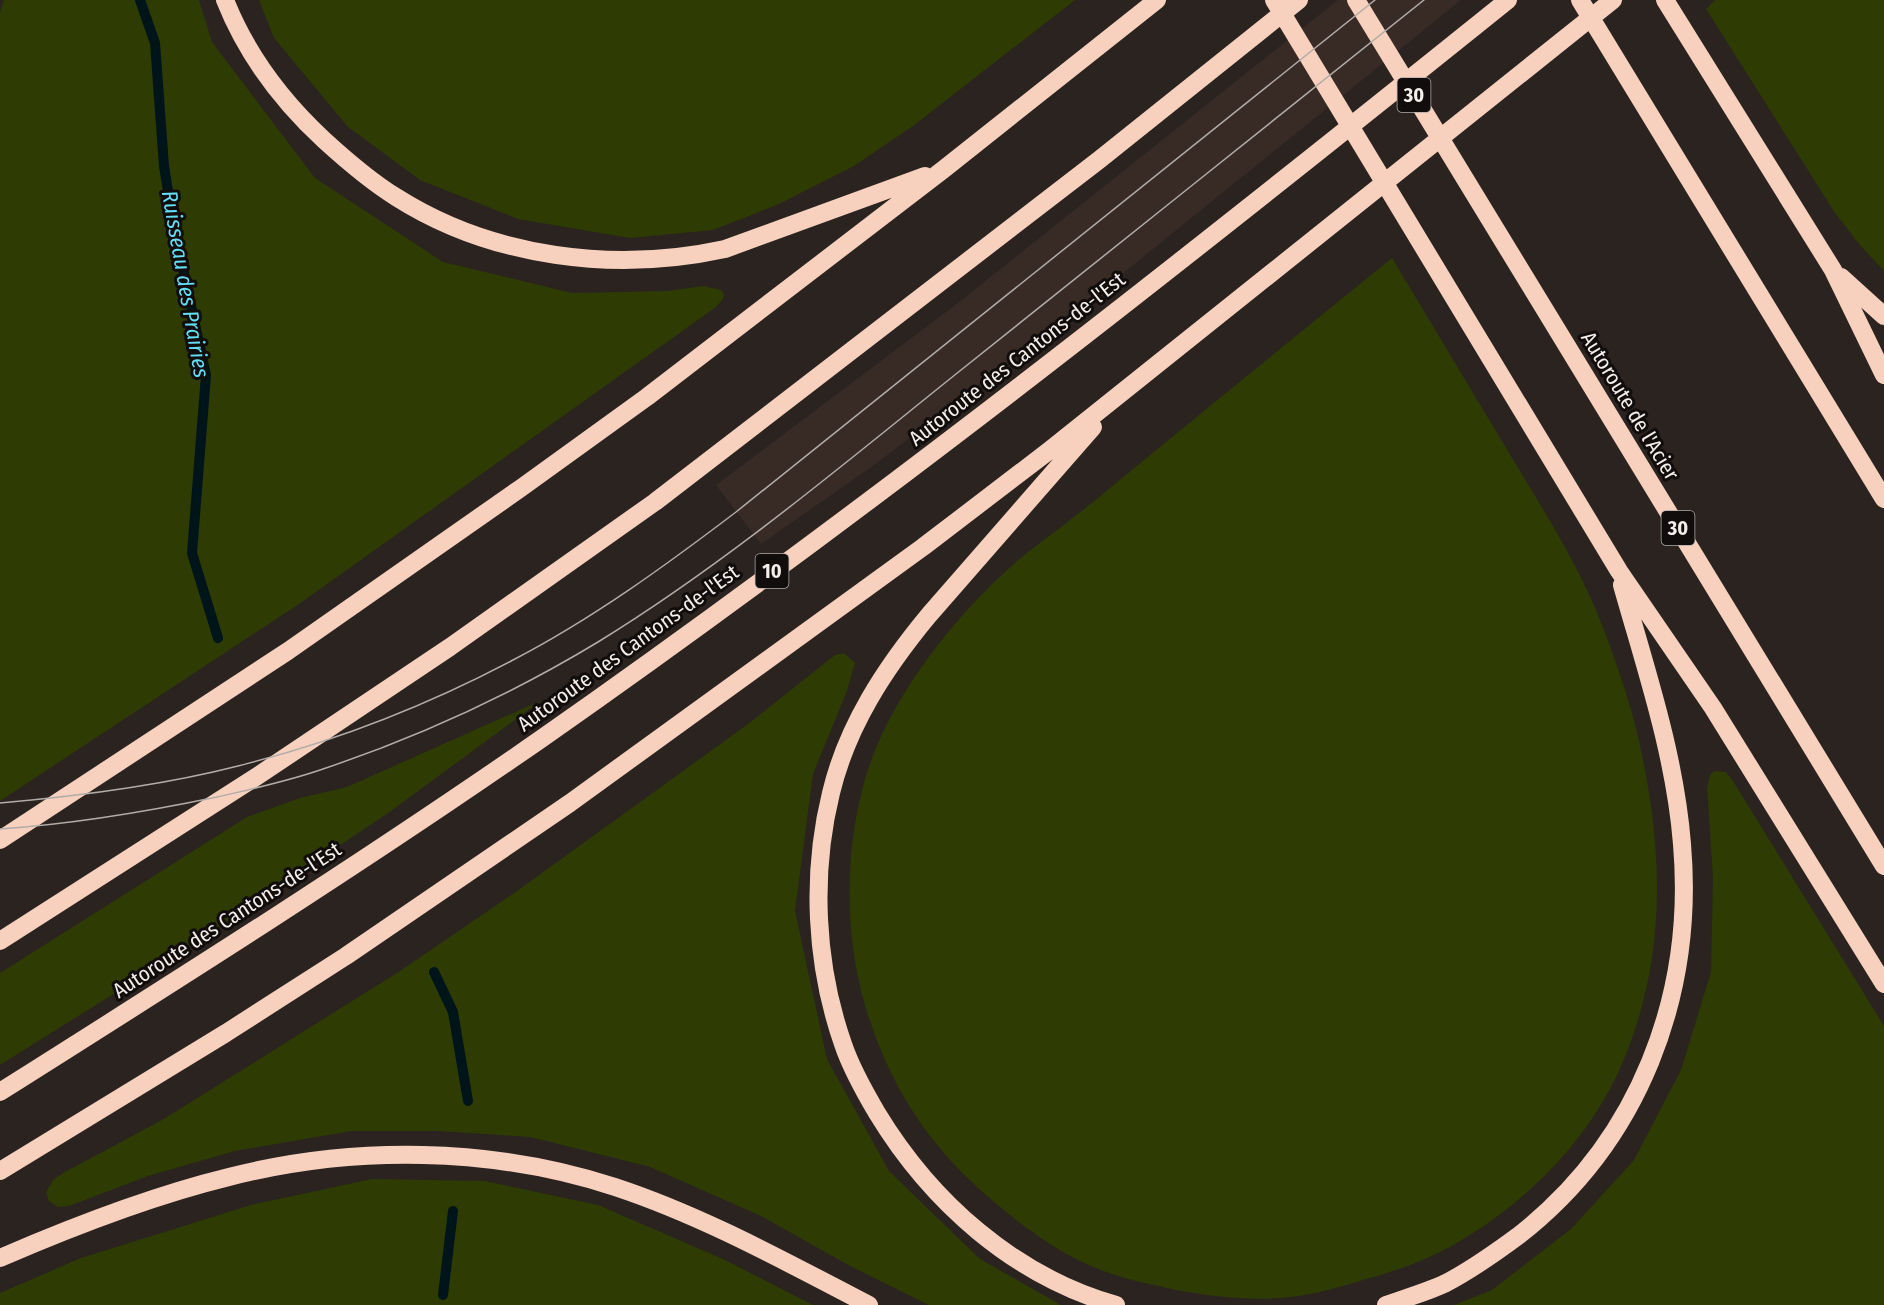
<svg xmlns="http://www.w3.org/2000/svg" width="1884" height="1305" viewBox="0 0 1884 1305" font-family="'Fira Sans Condensed',sans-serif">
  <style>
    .built { fill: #382b25 }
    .green { fill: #2e3b03 }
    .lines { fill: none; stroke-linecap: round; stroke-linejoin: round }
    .stream { stroke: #00151a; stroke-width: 10 }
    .highway { stroke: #f7d0be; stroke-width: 18 }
    .tram { stroke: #b2aca9; stroke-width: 1.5 }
    .labels { text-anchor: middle; stroke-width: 6; stroke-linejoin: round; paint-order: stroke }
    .shield { fill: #110d0c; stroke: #b0aba9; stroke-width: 1.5 }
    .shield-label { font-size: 20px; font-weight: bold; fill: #f4efec }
    .street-label { font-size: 21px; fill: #f4efec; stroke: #110d0c }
    .water-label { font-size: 22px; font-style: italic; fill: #64def6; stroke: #110d0c }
  </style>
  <rect width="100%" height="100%" fill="#2a2320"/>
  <path class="built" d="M 1338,0 L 1461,0 L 1111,283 L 877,463 L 761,544 L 716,485 L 954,306 Z"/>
  <path class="green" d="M 4,0 L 199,0 L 212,42 L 315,178 L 443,262 L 572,293 L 668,291 L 703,286 L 721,290 L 724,294 L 723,299 L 716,307 L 299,604 L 0,801 L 0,13 Z
    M 259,0 L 1075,0 L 913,126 L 854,166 L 779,204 L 713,230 L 630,238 L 518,219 L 420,180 L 348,127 L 274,38 Z
    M 1715,0 L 1884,0 L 1884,271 L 1859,244 L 1835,213 L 1706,9 Z
    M 1392,258 C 1429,319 1465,380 1502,441 C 1531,490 1563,539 1587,590 C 1605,628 1624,683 1635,724 C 1664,843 1670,959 1618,1073 C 1582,1150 1515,1213 1440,1252 C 1415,1265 1387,1273 1360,1281 C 1338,1288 1314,1294 1291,1297 C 1244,1302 1195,1295 1149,1284 C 1126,1279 1103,1272 1082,1262 C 1052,1248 1024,1227 999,1206 C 932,1151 892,1092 866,1009 C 841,927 844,822 878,743 C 907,677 961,610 1015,563 C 1033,547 1053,534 1071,519 C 1094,502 1116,483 1138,465 C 1222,396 1307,327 1392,258 Z
    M 844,653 L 855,663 L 847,691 L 813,774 L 795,911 L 827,1059 L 889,1171 L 980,1259 L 1061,1305 L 929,1305 L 850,1266 L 761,1216 L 650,1167 L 530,1137 L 440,1131 L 352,1131 L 235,1151 L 148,1176 L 69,1206 L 58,1207 L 49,1201 L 46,1192 L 53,1180 L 63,1173 L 162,1120 L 400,971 L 517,891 L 748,724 L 835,655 Z
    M 542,700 L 391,811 L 184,950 L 0,1065 L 0,973 L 247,817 L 300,798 L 347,787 Z
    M 1714,771 L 1726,772 L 1733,781 L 1884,1026 L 1884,1305 L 1454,1305 L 1492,1290 L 1571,1229 L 1634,1160 L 1681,1070 L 1711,972 L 1713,878 L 1707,788 L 1710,775 Z
    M 372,1179 L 485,1181 L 598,1205 L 723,1259 L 813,1305 L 0,1305 L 0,1293 L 81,1258 L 251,1205 Z"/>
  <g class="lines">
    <path class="stream" d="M 140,0 L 155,43 L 164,166 L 173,222 L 206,375 L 192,553 L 218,638
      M 434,972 L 453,1012 L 468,1101
      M 443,1295 L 453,1211"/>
    <path class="highway" d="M 225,0 C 246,53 282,101 324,140 C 347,161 370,181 396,197 C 492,258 615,273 725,249 L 925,176
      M 1274,0 L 1619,571 L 1713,708 L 1884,984
      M 1356,0 L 1884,866
      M 1580,0 L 1884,499
      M 1665,0 L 1833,270 L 1884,375
      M 1841,277 L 1884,316
      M 1093,427 L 929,615 C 885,668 847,726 831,793 C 811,874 815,964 843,1044 C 851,1068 864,1091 877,1113 C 931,1202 1014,1276 1116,1305
      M 0,840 L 288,651 L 521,488 L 647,397 L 944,169 L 1157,0
      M 0,941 L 259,775 L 450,647 L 655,502 L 1099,160 L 1299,0
      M 0,1092 C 182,977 364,862 541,739 C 874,506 1192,254 1508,0
      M 0,1171 L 226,1033 L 346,956 L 570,803 L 923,547 L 1050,450 L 1613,0
      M 0,1258 C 74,1226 151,1196 229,1177 C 354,1145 493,1147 615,1187 C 703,1216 786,1262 869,1305
      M 1386,1305 C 1406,1298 1427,1292 1446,1283 C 1471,1270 1495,1253 1518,1236 C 1639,1142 1695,996 1682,844 C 1675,755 1646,670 1622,585"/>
    <path class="tram" d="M 0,803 C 80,796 160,786 238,766 C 333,742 426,706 513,660 C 592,619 665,566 736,512 L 1375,0
      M 0,829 C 73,824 145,812 217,797 C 252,789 289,781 323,769 C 418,737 512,694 598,642 C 725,564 840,467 956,374 C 1112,250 1268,124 1424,0"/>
  </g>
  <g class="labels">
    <g class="shield">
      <rect x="1397.5" y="78" width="33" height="34" rx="4.5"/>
      <rect x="1661.5" y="511" width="33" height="34" rx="4.5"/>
      <rect x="755.5" y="554" width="33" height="34" rx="4.5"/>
    </g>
    <g class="shield-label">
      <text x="1414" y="102">30</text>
      <text x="1678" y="535">30</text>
      <text x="772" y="578">10</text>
    </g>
    <g class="street-label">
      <text transform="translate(1017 359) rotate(-38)" y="7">Autoroute des Cantons-de-l'Est</text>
      <text transform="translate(1630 406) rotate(59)" y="7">Autoroute de l'Acier</text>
      <text transform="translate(628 648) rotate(-36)" y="7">Autoroute des Cantons-de-l'Est</text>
      <text transform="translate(227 920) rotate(-33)" y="7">Autoroute des Cantons-de-l'Est</text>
    </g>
    <g class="water-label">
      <text transform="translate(186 284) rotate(80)" y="8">Ruisseau des Prairies</text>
    </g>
  </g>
</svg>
